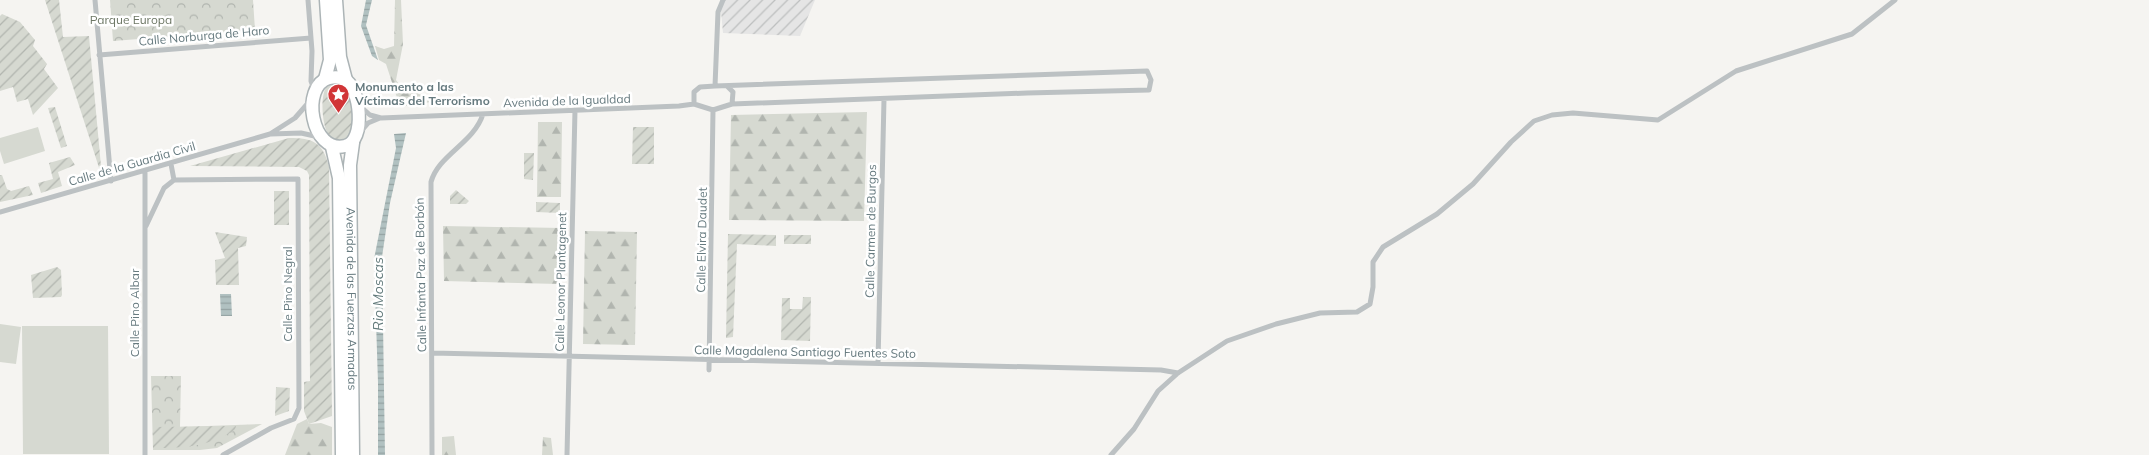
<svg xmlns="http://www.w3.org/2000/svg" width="2149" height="455" viewBox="0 0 2149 455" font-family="Mulish,sans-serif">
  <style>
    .industrial { fill: url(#industrial-furrows) }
    .grass { fill: #d6d9d1 }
    .forest { fill: url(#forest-firs) }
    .park { fill: url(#park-crowns) }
    .garden { fill: url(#garden-furrows) }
    .water { fill: url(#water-rules) }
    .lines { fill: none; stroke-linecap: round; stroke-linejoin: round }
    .secondary-casing { stroke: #acb4b6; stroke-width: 15 }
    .minor { stroke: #bcc1c3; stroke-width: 5 }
    .secondary { stroke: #fff; stroke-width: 12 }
    .labels { text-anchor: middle; stroke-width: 5; stroke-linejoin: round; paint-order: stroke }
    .park-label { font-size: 12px; fill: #6d7765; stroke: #fff }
    .street-label { font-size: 12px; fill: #667a7f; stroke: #fff }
    .poi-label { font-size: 12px; font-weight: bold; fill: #667a7f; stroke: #fff; text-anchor: start }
    .water-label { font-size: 14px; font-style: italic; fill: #637b7c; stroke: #fff }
  </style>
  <defs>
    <pattern id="industrial-furrows" width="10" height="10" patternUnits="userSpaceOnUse" patternTransform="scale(1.25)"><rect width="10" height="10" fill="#e5e5e5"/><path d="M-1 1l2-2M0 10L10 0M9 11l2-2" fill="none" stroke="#bdbfbf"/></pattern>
    <pattern id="forest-firs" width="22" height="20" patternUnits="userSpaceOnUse" patternTransform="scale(1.25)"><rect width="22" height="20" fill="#d6d9d1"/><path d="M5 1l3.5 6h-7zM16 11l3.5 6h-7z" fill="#b1b5af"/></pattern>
    <pattern id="park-crowns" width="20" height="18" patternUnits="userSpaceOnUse" patternTransform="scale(1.25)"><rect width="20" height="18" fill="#d6d9d1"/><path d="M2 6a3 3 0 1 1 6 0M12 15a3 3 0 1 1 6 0" fill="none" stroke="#b1b5af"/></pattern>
    <pattern id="garden-furrows" width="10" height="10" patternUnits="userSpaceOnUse" patternTransform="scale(1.25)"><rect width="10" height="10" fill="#d6d9d1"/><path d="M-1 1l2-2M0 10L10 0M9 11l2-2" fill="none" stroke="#b1b5af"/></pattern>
    <pattern id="water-rules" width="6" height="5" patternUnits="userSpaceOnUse" patternTransform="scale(1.25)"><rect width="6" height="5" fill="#b1c1c1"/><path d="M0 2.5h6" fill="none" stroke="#94a2a2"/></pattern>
  </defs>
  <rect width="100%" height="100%" fill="#f5f4f1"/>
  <path class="industrial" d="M 720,0 L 815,0 L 800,36 L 723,33 Z"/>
  <path class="grass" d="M 38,127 L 45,151 L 4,164 L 0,151 L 0,138 Z
    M 0,324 L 21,327 L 16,364 L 0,362 Z
    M 22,326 L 108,326 L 109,454 L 23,454 Z"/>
  <path class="forest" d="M 395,0 L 401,0 L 403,44 L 396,80 L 401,87 L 437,101 L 400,107 L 386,64 L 379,60 L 375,46 L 384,49 L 394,46 Z
    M 867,112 L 864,221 L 729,220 L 731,115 Z
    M 538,122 L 562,122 L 561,197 L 537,197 Z
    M 443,226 L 562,228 L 559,284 L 444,281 Z
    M 585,231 L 637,232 L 635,345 L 583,344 Z
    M 307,419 L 309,424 L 321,423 L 332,427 L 332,455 L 285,455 L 297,424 Z
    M 454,436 L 456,455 L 442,455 L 442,437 Z
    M 543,437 L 551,438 L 553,455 L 542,455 Z"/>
  <path class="park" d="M 110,0 L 253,0 L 255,30 L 113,41 Z
    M 151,376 L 181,376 L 180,427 L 262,424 L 217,448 L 200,450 L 153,450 Z"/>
  <path class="garden" d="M 45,0 L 59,0 L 63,37 L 89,36 L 102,177 Z
    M 2,14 L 20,22 L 35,40 L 33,46 L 47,64 L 44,69 L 58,88 L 33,115 L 28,99 L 17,102 L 13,87 L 0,91 L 0,16 Z
    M 337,83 L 344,85 L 353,101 L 352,134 L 344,140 C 338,140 333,140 329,135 C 322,128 320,96 326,88 C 329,85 333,84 337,83 Z
    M 55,107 L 67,146 L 61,148 L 48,108 Z
    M 633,127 L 654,127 L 654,164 L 632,164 Z
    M 289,138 C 313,138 323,142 329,167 L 332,416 L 309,424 L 304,411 L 304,382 L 310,381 L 309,175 L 307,171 L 299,167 L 190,166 Z
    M 524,153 L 534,153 L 533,180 L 524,179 Z
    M 70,157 L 75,165 L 58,172 L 62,186 L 41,193 L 38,183 L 53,179 L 49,163 Z
    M 0,175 L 2,175 L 7,189 L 11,191 L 29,186 L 33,195 L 0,202 Z
    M 456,190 L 469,201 L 466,204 L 450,204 L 450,196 Z
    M 274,191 L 289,191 L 289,225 L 274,225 Z
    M 536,202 L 560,203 L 560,213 L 536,212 Z
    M 215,232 L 247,237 L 246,246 L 238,248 L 239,285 L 216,285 L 215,260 L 225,258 Z
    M 728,234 L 776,235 L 776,246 L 737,244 L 733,337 L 726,338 Z
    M 784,235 L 811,235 L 811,244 L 784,244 Z
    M 57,267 L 61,270 L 62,295 L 61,297 L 33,298 L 31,275 Z
    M 803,297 L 811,297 L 810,341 L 781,340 L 782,298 L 790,298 L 790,309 L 802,309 Z
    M 276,387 L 290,388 L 289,411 L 275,416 Z
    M 236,426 L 235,430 C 207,447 184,448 153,448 L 153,427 Z"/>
  <path class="water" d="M 366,0 L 372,0 L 366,25 L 378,60 L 372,56 L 361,26 Z
    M 406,133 L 390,203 L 382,257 L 385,455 L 378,455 L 378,383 L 374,259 L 396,148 L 394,134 Z
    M 220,294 L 231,294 L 232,316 L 221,316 Z"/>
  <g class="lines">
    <defs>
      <g id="secondary">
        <path d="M 336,0 L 340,57 L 346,80"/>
        <path d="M 329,78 C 334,77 340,77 344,79 C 361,87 366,142 345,146 C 311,154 300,86 329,78 Z"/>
        <path d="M 325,79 L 330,60 L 326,0"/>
        <path id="s1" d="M 353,143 L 350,165 L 353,455"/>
        <path d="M 332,147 L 339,178 L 342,455"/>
      </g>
    </defs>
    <use href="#secondary" class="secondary-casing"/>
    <path class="minor" d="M 95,0 L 111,181
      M 308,0 L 312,51 L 311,81 L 314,89
      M 99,55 L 311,38
      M 715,86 L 718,12 L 723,0
      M 727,86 L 733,92 L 732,104 L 713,110 L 694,104 L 694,92 L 700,87 L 715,86 L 1147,71 L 1151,80 L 1149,90 L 1027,93 L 732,104
      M 361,107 L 370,115 L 381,118 L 679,106 L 694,104
      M 361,131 L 368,123 L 380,118
      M 271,134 L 301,133 L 319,137
      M 171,164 L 174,180
      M 174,180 L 298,179 L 299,408 L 294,419 L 271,428 L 223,455
      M 0,212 L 270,134 L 295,118 L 309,102
      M 146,226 L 164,188 L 174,180
      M 432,353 L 1161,370 L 1178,373
      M 878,363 L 884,99
      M 709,370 L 713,110
      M 145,455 L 145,171
      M 432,455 L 431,182 C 438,155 474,143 483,114
      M 567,455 L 575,110
      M 1111,455 L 1134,429 L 1158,391 L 1178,373 L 1227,341 L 1276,324 L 1320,313 L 1357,312 L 1370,304 L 1373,287 L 1373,262 L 1383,247 L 1437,214 L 1473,184 L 1511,142 L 1534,121 L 1552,115 L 1573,113 L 1658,120 L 1736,71 L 1852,34 L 1895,0"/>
    <use href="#secondary" class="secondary"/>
  </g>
  <defs>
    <symbol id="sight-pin" viewBox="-11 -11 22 30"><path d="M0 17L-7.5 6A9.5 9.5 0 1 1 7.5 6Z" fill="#d13537" stroke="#fff"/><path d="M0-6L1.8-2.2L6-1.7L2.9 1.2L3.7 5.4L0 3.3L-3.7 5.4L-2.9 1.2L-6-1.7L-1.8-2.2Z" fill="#fff"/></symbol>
  </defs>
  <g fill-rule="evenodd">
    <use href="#sight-pin" x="326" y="82" width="25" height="34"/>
  </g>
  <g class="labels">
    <g class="park-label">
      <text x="131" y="24">Parque Europa</text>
    </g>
    <g class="street-label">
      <text transform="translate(204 36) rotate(-5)" y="4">Calle Norburga de Haro</text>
      <text transform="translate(567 101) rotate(-2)" y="4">Avenida de la Igualdad</text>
      <text transform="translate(132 164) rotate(-16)" y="4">Calle de la Guardia Civil</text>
      <text transform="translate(871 231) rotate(-89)" y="4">Calle Carmen de Burgos</text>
      <text transform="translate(702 240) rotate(-89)" y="4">Calle Elvira Daudet</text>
      <text transform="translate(421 275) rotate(-91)" y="4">Calle Infanta Paz de Borbón</text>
      <text transform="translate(561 282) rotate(-89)" y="4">Calle Leonor Plantagenet</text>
      <text transform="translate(288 294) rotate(-90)" y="4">Calle Pino Negral</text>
      <text dy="4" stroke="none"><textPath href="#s1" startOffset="156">Avenida de las Fuerzas Armadas</textPath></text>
      <text transform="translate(135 313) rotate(-90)" y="4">Calle Pino Albar</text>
      <text transform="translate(805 352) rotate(1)" y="4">Calle Magdalena Santiago Fuentes Soto</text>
    </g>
    <g class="poi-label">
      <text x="355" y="91">Monumento a las<tspan x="355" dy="14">Víctimas del Terrorismo</tspan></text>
    </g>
    <g class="water-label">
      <text transform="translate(378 294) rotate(-90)" y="5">Rio Moscas</text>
    </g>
  </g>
</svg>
